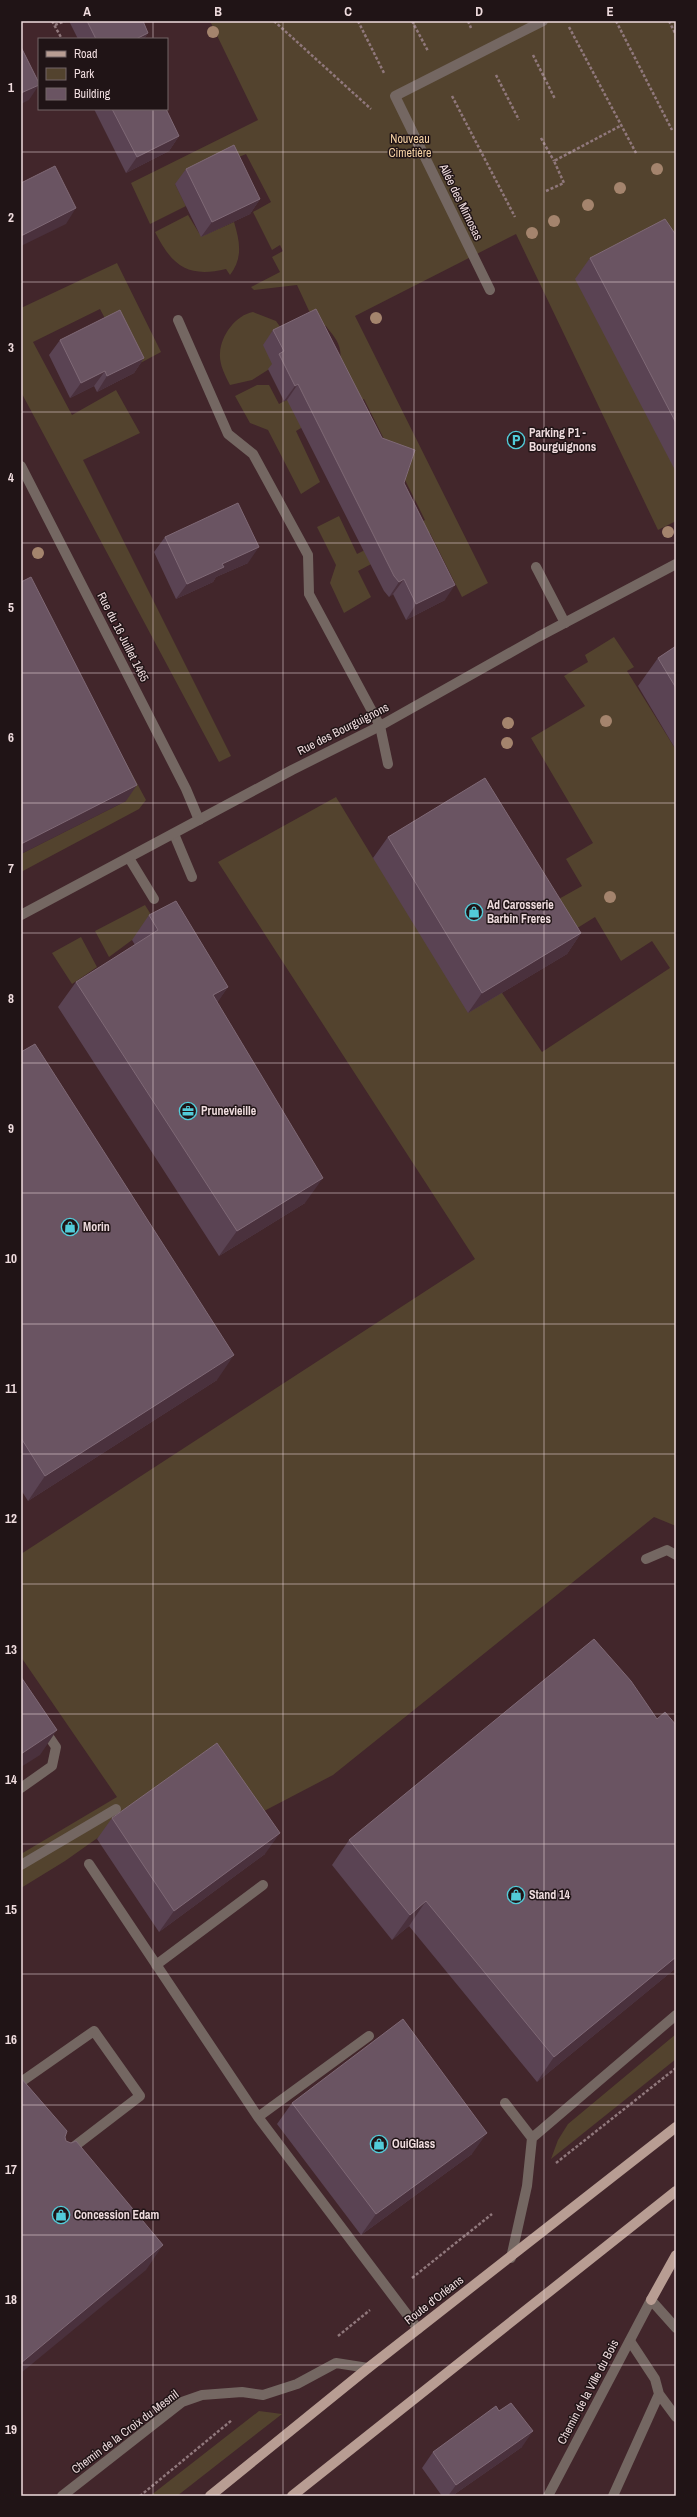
<svg xmlns="http://www.w3.org/2000/svg" width="697" height="2517" viewBox="0 0 697 2517" font-family="'Archivo Narrow',sans-serif">
  <style>
    .green { fill: #53432e }
    .lines { fill: none; stroke-linecap: round; stroke-linejoin: round }
    .path { stroke: #90787c; stroke-width: 2.5; stroke-dasharray: 3 2; stroke-linecap: butt }
    .service { stroke: #746762; stroke-width: 10 }
    .minor { stroke: #746762; stroke-width: 10 }
    .tertiary { stroke: #746762; stroke-width: 10 }
    .primary { stroke: #b89d93; stroke-width: 10 }
    .tree { fill: #a4846d }
    .wall { fill: #5a4353 }
    .shaded-wall { fill: #4a313d }
    .building { fill: #6a5462; stroke: #7f6976 }
    .grid { fill: none; stroke: #efdcde; stroke-width: 1; stroke-opacity: 0.55 }
    .labels { text-anchor: middle; stroke-width: 3; stroke-linejoin: round; paint-order: stroke }
    .park-label { font-size: 12px; fill: #f4d1a3; stroke: #201416 }
    .street-label { font-size: 12px; fill: #efdcde; stroke: #201416 }
    .poi-label { font-size: 12px; font-weight: bold; fill: #efdcde; stroke: #201416; text-anchor: start }
    .neatline { fill: none; stroke: #efdcde; stroke-width: 1.5 }
    .grid-label { font-size: 13px; text-anchor: middle; font-weight: bold; fill: #efdcde }
  </style>
  <rect width="100%" height="100%" fill="#42262b"/>
  <path class="green" d="M 210,21 L 676,21 L 676,521 L 658,530 L 516,234 L 355,316 L 488,583 L 462,597 L 430,533 L 358,571 L 371,597 L 344,613 L 330,583 L 336,565 L 317,527 L 339,516 L 357,554 L 425,520 L 403,476 L 410,467 L 406,458 L 394,459 L 364,399 C 342,410 317,418 296,431 L 320,482 L 301,494 L 268,430 L 250,423 L 235,396 L 257,385 L 269,385 L 279,404 C 299,394 346,378 340,350 C 339,341 331,333 326,326 L 305,324 L 310,313 L 297,285 L 254,290 L 251,287 L 280,272 L 272,257 L 283,251 L 280,245 L 272,250 L 253,212 L 271,202 L 246,154 L 175,184 L 186,206 L 150,224 L 131,183 L 258,120 Z
    M 188,215 L 199,233 L 205,235 L 234,222 C 240,242 243,258 230,275 L 226,269 C 188,278 172,266 155,232 Z
    M 117,263 L 161,352 L 131,368 L 100,309 L 33,342 L 72,415 L 116,390 L 140,433 L 83,460 L 231,756 L 219,762 L 21,392 L 21,308 Z
    M 253,312 L 276,321 L 281,328 L 274,366 L 252,380 L 230,385 C 225,375 219,364 220,353 C 221,335 236,315 253,312 Z
    M 614,637 L 634,667 L 627,671 L 676,750 L 676,1526 L 654,1517 L 333,1775 L 243,1822 L 202,1764 L 65,1861 L 21,1888 L 21,1854 L 117,1797 L 21,1657 L 21,1554 L 475,1259 L 218,862 L 336,797 L 373,858 L 502,993 L 542,1052 L 670,968 L 652,941 L 621,961 L 595,917 L 558,940 L 557,900 L 582,886 L 566,859 L 593,843 L 531,738 L 585,706 L 564,676 L 588,662 L 585,655 Z
    M 119,750 L 146,800 L 139,809 L 21,872 L 21,854 L 126,801 Z
    M 145,905 L 158,926 L 132,940 L 109,957 L 95,931 Z
    M 81,937 L 97,967 L 72,984 L 52,953 Z
    M 676,2034 L 676,2059 L 551,2159 L 558,2140 L 568,2124 Z
    M 259,2411 L 282,2414 L 177,2496 L 150,2496 Z"/>
  <g class="lines">
    <path class="path" d="M 52,21 L 62,39
      M 274,21 L 371,109
      M 358,21 L 384,73
      M 412,21 L 428,51
      M 468,21 L 471,28
      M 616,21 L 672,130
      M 669,21 L 676,35
      M 55,25 L 65,21
      M 569,27 L 636,153
      M 533,55 L 555,99
      M 496,75 L 519,120
      M 452,96 L 515,217
      M 541,138 L 554,161
      M 546,191 L 564,183 L 554,161 L 622,125
      M 556,2163 L 676,2068
      M 412,2278 L 492,2214
      M 338,2336 L 370,2310
      M 140,2496 L 232,2420"/>
    <path class="service" d="M 490,290 L 395,96 L 543,21
      M 178,320 L 228,434 L 253,454 L 308,555 L 309,594 L 380,726 L 388,764
      M 536,567 L 565,623
      M 174,834 L 192,877
      M 129,858 L 154,899
      M 646,1559 L 667,1550 L 676,1555
      M 21,1788 L 52,1766 L 56,1747 L 43,1728
      M 89,1864 L 258,2117 L 418,2329
      M 21,1865 L 116,1809
      M 156,1965 L 263,1885
      M 21,2082 L 94,2031 L 140,2096 L 67,2152
      M 505,2103 L 532,2138
      M 258,2117 L 369,2036
      M 511,2258 L 527,2186 L 532,2138 L 676,2015
      M 630,2341 L 655,2379 L 659,2394 L 676,2417
      M 613,2496 L 659,2394"/>
    <path class="minor" d="M 21,466 L 186,789 L 199,820
      M 651,2300 L 676,2328
      M 62,2496 L 182,2402 L 202,2395 L 242,2392 L 263,2395 L 297,2384 L 336,2363 L 368,2368"/>
    <path class="tertiary" d="M 21,915 L 292,770 L 380,726 L 538,637 L 676,564
      M 548,2496 L 651,2300"/>
    <path class="primary" d="M 651,2300 L 676,2255
      M 210,2496 L 368,2368 L 676,2127
      M 292,2496 L 676,2191"/>
  </g>
  <g class="tree">
    <circle cx="213" cy="32" r="6"/>
    <circle cx="657" cy="169" r="6"/>
    <circle cx="620" cy="188" r="6"/>
    <circle cx="588" cy="205" r="6"/>
    <circle cx="554" cy="221" r="6"/>
    <circle cx="532" cy="233" r="6"/>
    <circle cx="376" cy="318" r="6"/>
    <circle cx="668" cy="532" r="6"/>
    <circle cx="38" cy="553" r="6"/>
    <circle cx="606" cy="721" r="6"/>
    <circle cx="508" cy="723" r="6"/>
    <circle cx="507" cy="743" r="6"/>
    <circle cx="610" cy="897" r="6"/>
  </g>
  <path class="wall" d="M 69,21 L 143,21 L 148,33 L 144,39 L 78,39 Z
    M 94,109 L 165,109 L 179,136 L 169,151 L 126,173 Z
    M 186,169 L 260,199 L 250,214 L 201,237 L 175,184 Z
    M 676,235 L 676,472 L 575,279 L 590,258 Z
    M 273,330 L 404,483 L 445,600 L 406,620 L 393,594 L 389,597 L 384,591 L 287,400 L 284,401 L 268,369 L 272,364 L 263,345 Z
    M 60,340 L 144,358 L 134,373 L 97,392 L 94,386 L 70,398 L 49,355 Z
    M 165,537 L 248,563 L 216,577 L 213,582 L 176,599 L 154,552 Z
    M 676,646 L 676,750 L 638,686 L 658,658 Z
    M 388,837 L 581,933 L 567,954 L 468,1013 L 373,858 Z
    M 149,915 L 228,987 L 217,1002 L 305,1203 L 219,1256 L 58,1007 L 76,982 L 135,945 L 132,940 Z
    M 21,1052 L 217,1380 L 28,1501 L 21,1490 Z
    M 657,1719 L 676,1725 L 676,1968 L 537,2082 L 409,1926 L 392,1940 L 332,1865 L 349,1840 Z
    M 112,1818 L 265,1854 L 159,1932 L 97,1839 Z
    M 292,2103 L 472,2154 L 361,2235 L 277,2124 Z
    M 522,2447 L 452,2496 L 442,2496 L 422,2468 L 433,2452 Z"/>
  <path class="shaded-wall" d="M 148,33 L 144,39 L 136,39 Z
    M 39,85 L 29,100 L 21,104 L 21,93 Z
    M 179,136 L 169,151 L 126,173 L 137,157 Z
    M 260,199 L 250,214 L 201,237 L 212,222 Z
    M 76,208 L 66,224 L 21,246 L 21,236 Z
    M 144,358 L 134,373 L 97,392 L 107,376 Z
    M 105,371 L 94,386 L 70,398 L 81,383 Z
    M 298,384 L 287,400 L 284,401 L 295,386 Z
    M 259,547 L 248,563 L 216,577 L 213,582 L 176,599 L 187,584 L 222,564 Z
    M 404,579 L 393,594 L 389,597 L 399,582 Z
    M 455,585 L 445,600 L 406,620 L 416,604 Z
    M 137,785 L 126,801 L 21,854 L 21,844 Z
    M 581,933 L 567,954 L 468,1013 L 482,993 Z
    M 228,987 L 211,1012 L 213,995 Z
    M 323,1178 L 305,1203 L 219,1256 L 237,1231 Z
    M 234,1355 L 217,1380 L 28,1501 L 45,1476 Z
    M 57,1730 L 40,1755 L 21,1767 L 21,1754 Z
    M 280,1833 L 265,1854 L 159,1932 L 174,1911 Z
    M 426,1901 L 409,1926 L 392,1940 L 410,1915 Z
    M 676,1957 L 676,1968 L 537,2082 L 554,2057 Z
    M 487,2133 L 472,2154 L 361,2235 L 376,2214 Z
    M 163,2245 L 146,2270 L 21,2373 L 21,2363 Z
    M 533,2431 L 522,2447 L 452,2496 L 448,2496 L 456,2485 Z"/>
  <path class="building" d="M 87,21 L 143,21 L 148,33 L 136,39 L 96,39 Z
    M 21,47 L 39,83 L 39,85 L 21,93 Z
    M 112,109 L 166,109 L 179,136 L 137,157 Z
    M 234,145 L 260,199 L 212,222 L 186,169 Z
    M 55,166 L 76,208 L 21,236 L 21,183 Z
    M 665,219 L 676,235 L 676,423 L 590,258 Z
    M 316,309 L 382,438 L 415,450 L 404,483 L 455,585 L 416,604 L 404,579 L 399,582 L 394,576 L 298,384 L 295,386 L 279,354 L 284,351 L 273,330 Z
    M 120,310 L 144,358 L 107,376 L 105,371 L 81,383 L 60,340 Z
    M 238,503 L 259,547 L 222,564 L 224,567 L 187,584 L 165,537 Z
    M 31,577 L 137,785 L 21,844 L 21,582 Z
    M 676,646 L 676,688 L 658,658 Z
    M 485,778 L 581,933 L 482,993 L 388,837 Z
    M 176,901 L 228,987 L 213,995 L 323,1178 L 237,1231 L 76,982 L 158,930 L 149,915 Z
    M 35,1044 L 234,1355 L 45,1476 L 21,1438 L 21,1052 Z
    M 594,1639 L 631,1681 L 657,1719 L 665,1712 L 676,1725 L 676,1957 L 554,2057 L 426,1901 L 410,1915 L 349,1840 Z
    M 21,1677 L 57,1730 L 21,1754 Z
    M 217,1743 L 280,1833 L 174,1911 L 112,1818 Z
    M 403,2019 L 487,2133 L 376,2214 L 292,2103 Z
    M 21,2078 L 67,2131 L 65,2137 L 66,2141 L 71,2143 L 76,2141 L 163,2245 L 21,2363 Z
    M 511,2403 L 533,2431 L 456,2485 L 433,2452 L 496,2406 L 499,2411 Z"/>
  <path class="grid" d="M 153,21 L 153,39M 283,21 L 283,2496M 414,21 L 414,2496M 544,21 L 544,2496M 153,109 L 153,2496M 21,152 L 676,152M 21,282 L 676,282M 21,412 L 676,412M 21,543 L 676,543M 21,673 L 676,673M 21,803 L 676,803M 21,933 L 676,933M 21,1063 L 676,1063M 21,1193 L 676,1193M 21,1324 L 676,1324M 21,1454 L 676,1454M 21,1584 L 676,1584M 21,1714 L 676,1714M 21,1844 L 676,1844M 21,1974 L 676,1974M 21,2105 L 676,2105M 21,2235 L 676,2235M 21,2365 L 676,2365"/>
  <defs>
    <symbol id="parking-ring" viewBox="-11 -11 22 22"><circle r="9.5" fill="#201416" stroke="#52cbd8" stroke-width="1.5"/><path d="M-3.5-5.5H1a3.5 3.5 0 0 1 0 7H-1V5.5H-3.5ZM-1-3.4V-.6H.8a1.4 1.4 0 0 0 0-2.8Z" fill="#52cbd8"/></symbol>
    <symbol id="shop-ring" viewBox="-11 -11 22 22"><circle r="9.5" fill="#201416" stroke="#52cbd8" stroke-width="1.5"/><path d="M-5-2.5h2.3a2.7 3.5 0 0 1 5.4 0H5L5.5 6h-11ZM-1.5-2.5h3a1.5 2.3 0 0 0-3 0Z" fill="#52cbd8"/></symbol>
    <symbol id="office-ring" viewBox="-11 -11 22 22"><circle r="9.5" fill="#201416" stroke="#52cbd8" stroke-width="1.5"/><path d="M-6-3h4V-5.5h4V-3h4V5H-6ZM-1-4.5V-3h2v-1.5ZM-6 0V1H6V0Z" fill="#52cbd8"/></symbol>
  </defs>
  <g fill-rule="evenodd">
    <use href="#parking-ring" x="506" y="430" width="20" height="20"/>
    <use href="#shop-ring" x="464" y="902" width="20" height="20"/>
    <use href="#office-ring" x="178" y="1101" width="20" height="20"/>
    <use href="#shop-ring" x="60" y="1217" width="20" height="20"/>
    <use href="#shop-ring" x="506" y="1885" width="20" height="20"/>
    <use href="#shop-ring" x="369" y="2134" width="20" height="20"/>
    <use href="#shop-ring" x="51" y="2205" width="20" height="20"/>
  </g>
  <g class="labels">
    <g class="park-label">
      <text x="410" y="143">Nouveau<tspan x="410" dy="14">Cimetière</tspan></text>
    </g>
    <g class="street-label">
      <text transform="translate(461 202) rotate(64)" y="4">Allée des Mimosas</text>
      <text transform="translate(123 637) rotate(63)" y="4">Rue du 16 Juillet 1465</text>
      <text transform="translate(343 729) rotate(-27)" y="4">Rue des Bourguignons</text>
      <text transform="translate(434 2300) rotate(-38)" y="4">Route d'Orléans</text>
      <text transform="translate(588 2392) rotate(-62)" y="4">Chemin de la Ville du Bois</text>
      <text transform="translate(125 2432) rotate(-37)" y="4">Chemin de la Croix du Mesnil</text>
    </g>
    <g class="poi-label">
      <text x="529" y="437">Parking P1 -<tspan x="529" dy="14">Bourguignons</tspan></text>
      <text x="487" y="909">Ad Carosserie<tspan x="487" dy="14">Barbin Freres</tspan></text>
      <text x="201" y="1115">Prunevieille</text>
      <text x="83" y="1231">Morin</text>
      <text x="529" y="1899">Stand 14</text>
      <text x="392" y="2148">OuiGlass</text>
      <text x="74" y="2219">Concession Edam</text>
    </g>
  </g>
  <rect width="697" height="2517" fill="none" stroke="#201416" stroke-width="44"/>
  <rect x="38" y="38" width="130" height="72" fill="#201416" stroke="#736466"/>
  <rect x="46" y="51" width="20" height="6" fill="#b89d93" stroke="#736466"/>
  <text x="74" y="58" font-size="12" fill="#efdcde">Road</text>
  <rect x="46" y="68" width="20" height="12" fill="#53432e" stroke="#736466"/>
  <text x="74" y="78" font-size="12" fill="#efdcde">Park</text>
  <rect x="46" y="88" width="20" height="12" fill="#6a5462" stroke="#736466"/>
  <text x="74" y="98" font-size="12" fill="#efdcde">Building</text>
  <rect x="22" y="22" width="653" height="2473" class="neatline"/>
  <g class="grid-label">
    <text x="87" y="16">A</text>
    <text x="218" y="16">B</text>
    <text x="348" y="16">C</text>
    <text x="479" y="16">D</text>
    <text x="610" y="16">E</text>
    <text x="11" y="92">1</text>
    <text x="11" y="222">2</text>
    <text x="11" y="352">3</text>
    <text x="11" y="482">4</text>
    <text x="11" y="612">5</text>
    <text x="11" y="742">6</text>
    <text x="11" y="873">7</text>
    <text x="11" y="1003">8</text>
    <text x="11" y="1133">9</text>
    <text x="11" y="1263">10</text>
    <text x="11" y="1393">11</text>
    <text x="11" y="1523">12</text>
    <text x="11" y="1654">13</text>
    <text x="11" y="1784">14</text>
    <text x="11" y="1914">15</text>
    <text x="11" y="2044">16</text>
    <text x="11" y="2174">17</text>
    <text x="11" y="2304">18</text>
    <text x="11" y="2434">19</text>
  </g>
</svg>
